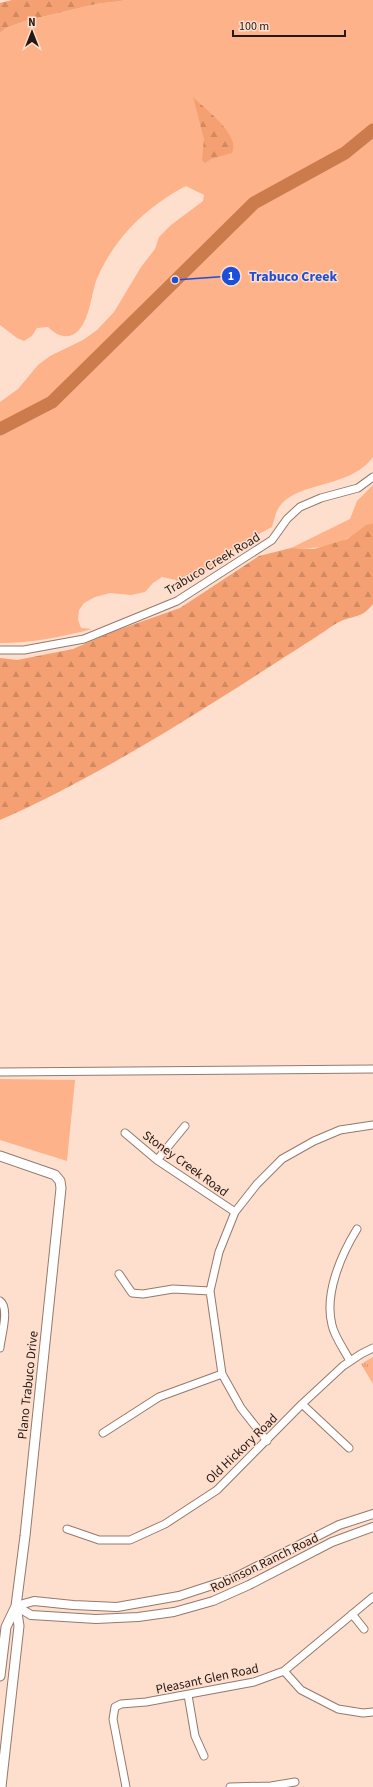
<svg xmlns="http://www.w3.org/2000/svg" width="373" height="1787" viewBox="0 0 373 1787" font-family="'Source Sans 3',sans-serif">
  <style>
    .green { fill: #fdb28a }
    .forest { fill: url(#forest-firs) }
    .park { fill: url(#park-tufts) }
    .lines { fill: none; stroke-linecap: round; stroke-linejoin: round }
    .river { stroke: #cc7b4d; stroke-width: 13 }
    .minor-casing { stroke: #95796b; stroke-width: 9 }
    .tertiary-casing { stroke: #95796b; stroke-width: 10 }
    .secondary-casing { stroke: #95796b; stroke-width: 11 }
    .minor { stroke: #fff; stroke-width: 7 }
    .tertiary { stroke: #fff; stroke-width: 8 }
    .secondary { stroke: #fff; stroke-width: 9 }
    .labels { text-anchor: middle; stroke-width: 3; stroke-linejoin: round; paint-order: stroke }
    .street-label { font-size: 13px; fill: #241914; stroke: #fedfce }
    .leader { fill: none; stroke: #1d4ed8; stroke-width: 1.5 }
    .callout-dot { fill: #1d4ed8; stroke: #fedfce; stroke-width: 1.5 }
    .mark-label { font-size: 12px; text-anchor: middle; font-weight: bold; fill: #fff }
    .callout-label { font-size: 14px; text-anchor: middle; font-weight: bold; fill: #1d4ed8; stroke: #fedfce; stroke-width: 3; stroke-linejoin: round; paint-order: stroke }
  </style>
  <defs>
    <pattern id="forest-firs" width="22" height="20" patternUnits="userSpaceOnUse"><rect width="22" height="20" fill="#f4a072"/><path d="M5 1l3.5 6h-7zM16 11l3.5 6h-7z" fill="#d18962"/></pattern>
    <pattern id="park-tufts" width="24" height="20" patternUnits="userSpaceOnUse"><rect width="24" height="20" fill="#fdb28a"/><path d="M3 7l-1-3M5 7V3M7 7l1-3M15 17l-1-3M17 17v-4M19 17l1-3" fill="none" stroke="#d99876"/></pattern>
  </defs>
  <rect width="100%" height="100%" fill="#fedfce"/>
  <path class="green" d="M 128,0 L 373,0 L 373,457 C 349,490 295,480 278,509 C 275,514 274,521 272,527 L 249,539 L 181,588 L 176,580 L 162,577 L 153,583 L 145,592 L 131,595 L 110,593 L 95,597 L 84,603 L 79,610 L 78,620 L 81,628 L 92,629 C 61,637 32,643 0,643 L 0,402 L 18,389 L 38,365 L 50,356 L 83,340 L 97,330 L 114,312 L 141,267 L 155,249 L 159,237 L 171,225 L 203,201 L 204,195 L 186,186 C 147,206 113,239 96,281 C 91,296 90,317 79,330 C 69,341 57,336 48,327 L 37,328 L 32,336 L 24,341 L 17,338 L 0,325 L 0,33 L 6,28 L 25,21 L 96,4 Z
    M 373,485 L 373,523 C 362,526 356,534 346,539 C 328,548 311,549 291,548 L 350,519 L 357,501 Z
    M 0,1079 L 75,1080 L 67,1161 L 0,1140 Z"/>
  <path class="forest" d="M 12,0 L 128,0 L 96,4 L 25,21 L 6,28 L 0,33 L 0,3 Z
    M 193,97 C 205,109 241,135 232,153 L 211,159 L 205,163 L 202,160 L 204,139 Z
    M 373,523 L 373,604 C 361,619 354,615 339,622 C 331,626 324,632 316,637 C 214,702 111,771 0,820 L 0,658 L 17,660 L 73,649 L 112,632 L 180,608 L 259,556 L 291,548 L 314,549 L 347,539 L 366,525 Z"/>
  <path class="park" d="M 373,1357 L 373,1384 L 361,1364 Z"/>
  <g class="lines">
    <path class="river" d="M 0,429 L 52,402 L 254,203 L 345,153 L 373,130"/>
    <defs>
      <path id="minor" d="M 0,650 L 24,650 L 84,639 L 177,601 L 272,540 L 287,519 L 300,507 L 321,498 L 358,488 L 373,477
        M 0,1072 L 373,1069
        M 125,1133 L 157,1160 L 235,1212
        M 157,1160 L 185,1126
        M 119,1274 L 132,1293 L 143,1294 L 173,1289 L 210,1291
        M 0,1301 C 10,1308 1,1336 0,1348
        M 350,1361 C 345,1351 334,1336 332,1325 C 324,1294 341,1255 357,1229
        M 302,1404 L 349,1448
        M 103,1433 L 159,1397 L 222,1374
        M 267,1441 L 241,1408 L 222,1374 L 210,1291 L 219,1252 L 235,1212 L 257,1184 L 282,1159 L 314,1141 L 340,1130 L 373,1125
        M 67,1529 L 99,1540 L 130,1540 L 165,1524 L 217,1490 L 302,1404 L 343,1366 L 361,1354 L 373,1348
        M 352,1614 L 364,1629
        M 284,1671 L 301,1690 L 338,1709 L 363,1713 L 373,1712
        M 188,1695 L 195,1736 L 204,1756
        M 126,1787 L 113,1719 L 115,1707 L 121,1704 L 146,1702 L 254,1682 L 284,1671 L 373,1597
        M 230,1787 L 271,1786 L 295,1782"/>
      <path id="tertiary" d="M 16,1606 L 31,1615 L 96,1619 L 138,1617 L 174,1612 L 213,1601 L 249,1585 L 332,1542 L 373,1527
        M 16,1606 L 34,1601 L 73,1605 L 117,1607 L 179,1596 L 234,1578 L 339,1525 L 373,1514"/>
      <path id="secondary" d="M 0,1156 L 55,1175 L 60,1181 L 61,1188 L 25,1536 L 16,1606 L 19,1626 L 1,1787
        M 0,1676 L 6,1627 L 16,1606"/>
    </defs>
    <use href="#minor" class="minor-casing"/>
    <use href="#tertiary" class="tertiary-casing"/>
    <use href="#secondary" class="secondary-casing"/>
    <use href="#minor" class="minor"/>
    <use href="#tertiary" class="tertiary"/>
    <use href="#secondary" class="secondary"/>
  </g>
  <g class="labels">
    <g class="street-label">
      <text transform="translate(212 563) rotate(-31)" y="5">Trabuco Creek Road</text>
      <text transform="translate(186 1163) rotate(36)" y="5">Stoney Creek Road</text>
      <text transform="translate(27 1385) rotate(-84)" y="5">Plano Trabuco Drive</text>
      <text transform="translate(241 1448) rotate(-44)" y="5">Old Hickory Road</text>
      <text transform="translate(264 1562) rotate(-26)" y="5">Robinson Ranch Road</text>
      <text transform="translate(207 1678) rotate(-12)" y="5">Pleasant Glen Road</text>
    </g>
  </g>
  <path class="leader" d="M175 280L231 276"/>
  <g class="callout-dot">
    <circle cx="175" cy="280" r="4"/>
    <circle cx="231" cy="276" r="10"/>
  </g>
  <g class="mark-label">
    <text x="231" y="280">1</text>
  </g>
  <g class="callout-label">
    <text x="293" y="281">Trabuco Creek</text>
  </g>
  <g transform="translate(32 32)" stroke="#fedfce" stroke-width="3" paint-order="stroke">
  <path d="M0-3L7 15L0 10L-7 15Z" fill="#241914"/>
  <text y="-6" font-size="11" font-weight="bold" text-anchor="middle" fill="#241914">N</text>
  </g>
  <path d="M233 30v6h112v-6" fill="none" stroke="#241914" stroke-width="2"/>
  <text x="239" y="30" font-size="12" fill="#241914" stroke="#fedfce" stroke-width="3" paint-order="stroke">100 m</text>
</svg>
